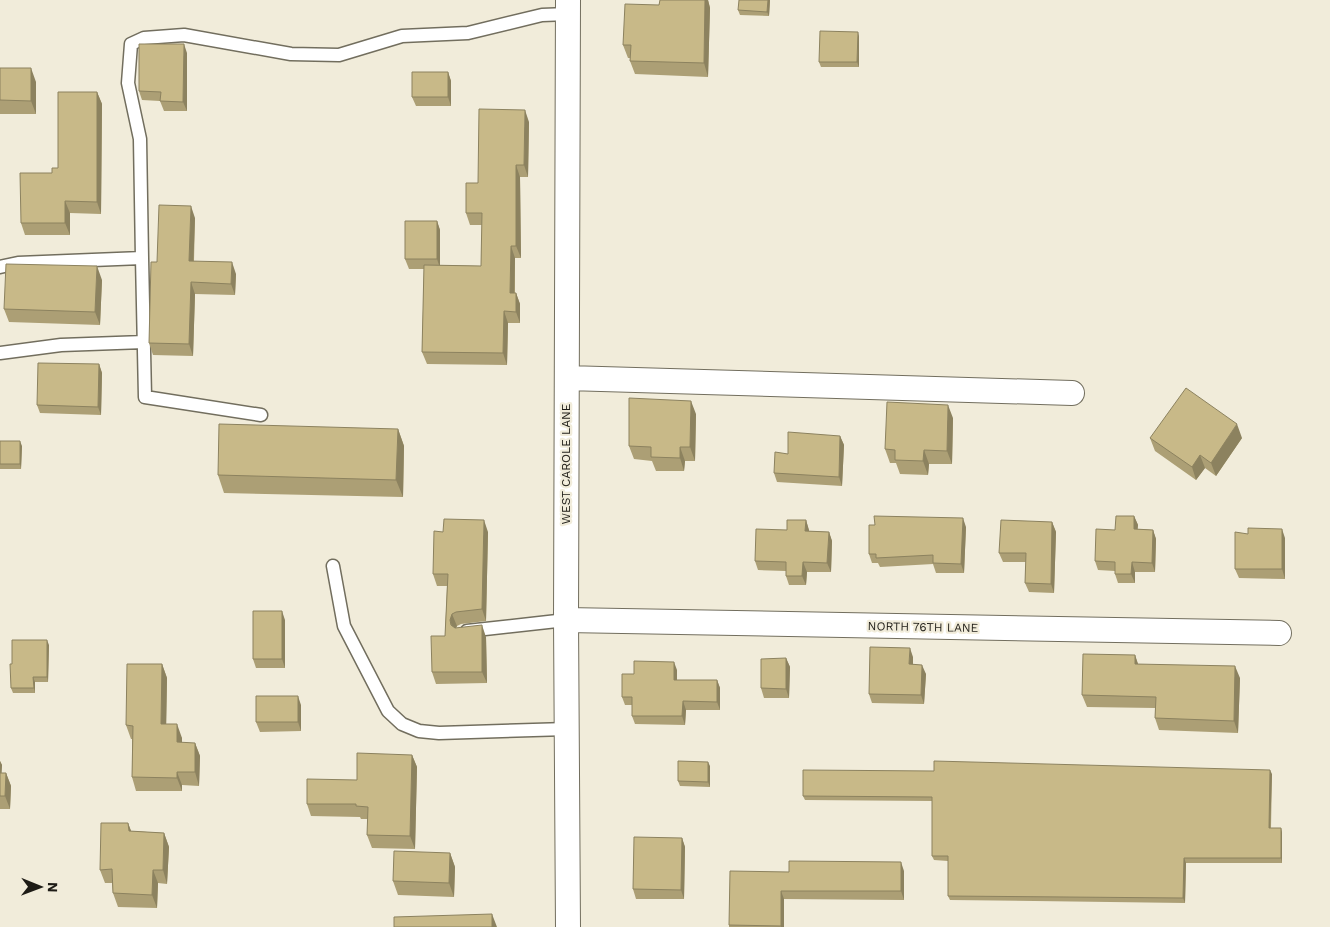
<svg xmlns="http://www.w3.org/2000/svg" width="1330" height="927" viewBox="0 0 1330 927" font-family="'Work Sans',sans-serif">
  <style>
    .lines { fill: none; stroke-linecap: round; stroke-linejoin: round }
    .service-casing { stroke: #726e5e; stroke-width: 15 }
    .minor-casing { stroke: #726e5e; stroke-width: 26 }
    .service { stroke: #fff; stroke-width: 12 }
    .minor { stroke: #fff; stroke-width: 24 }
    .wall { fill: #ac9f75 }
    .shaded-wall { fill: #8c825f }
    .building { fill: #c8b988; stroke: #8c825f }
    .labels { text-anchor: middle; stroke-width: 4.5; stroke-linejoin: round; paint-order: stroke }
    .street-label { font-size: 12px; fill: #1e1c16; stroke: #f1ecda }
  </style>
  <rect width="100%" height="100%" fill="#f1ecda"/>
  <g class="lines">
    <defs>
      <path id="service" d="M 142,258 L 145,397 L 261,415
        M 0,267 L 18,263 L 142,258 L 140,139 L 128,83 L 131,44 L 144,38 L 184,35 L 291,54 L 339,55 L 402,36 L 468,33 L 542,15 L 568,14
        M 0,353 L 61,345 L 144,342
        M 333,566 L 344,626 L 388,711 L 402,724 L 419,731 L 439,733 L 567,729
        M 467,631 L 566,620"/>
      <path id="minor" d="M 568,0 L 566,620 L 568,927
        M 567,378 L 1072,393
        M 566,620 L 1279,633"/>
    </defs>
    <use href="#service" class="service-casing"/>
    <use href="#minor" class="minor-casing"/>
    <use href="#service" class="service"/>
    <use href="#minor" class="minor"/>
  </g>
  <path class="wall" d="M 660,0 L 708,0 L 710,8 L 708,77 L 635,74 L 630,61 L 630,58 L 628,58 L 623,45 L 659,5 Z
    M 770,0 L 769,16 L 740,15 L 738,10 Z
    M 859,36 L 859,67 L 821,67 L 819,62 Z
    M 187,53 L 187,111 L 164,111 L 160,101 L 142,100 L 139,91 Z
    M 0,68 L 36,82 L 36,114 L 0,114 L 0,156 Z
    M 448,72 L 451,81 L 451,106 L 416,106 L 412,97 Z
    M 97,92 L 102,104 L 101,214 L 70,213 L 70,235 L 25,235 L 21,223 L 52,173 L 58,168 Z
    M 529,122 L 528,177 L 520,177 L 521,258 L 515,258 L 515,293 L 516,293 L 520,304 L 520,323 L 508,323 L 507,365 L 427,364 L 422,352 L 424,269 L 409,269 L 405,259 L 437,221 L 440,230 L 440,265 L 481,266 L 482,225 L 470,225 L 466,213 L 478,183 Z
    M 195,218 L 194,261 L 236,274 L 235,295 L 195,294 L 193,356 L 153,355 L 149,343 L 157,262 Z
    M 102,280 L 100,325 L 9,322 L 4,309 Z
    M 99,364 L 102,373 L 101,415 L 40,413 L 37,405 Z
    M 696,414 L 695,461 L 685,461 L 684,471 L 656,471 L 652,461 L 634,459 L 629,446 Z
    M 953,418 L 952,464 L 929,464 L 928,475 L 900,474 L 896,463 L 890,463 L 885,449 Z
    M 398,429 L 404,446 L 403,497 L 224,493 L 218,475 Z
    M 840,436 L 844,445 L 842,486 L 777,482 L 774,473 L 788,454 Z
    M 1150,438 L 1242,438 L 1216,476 L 1205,468 L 1196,480 L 1155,451 Z
    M 0,441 L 22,446 L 21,469 L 0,469 Z
    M 1134,516 L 1138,525 L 1137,529 L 1153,530 L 1156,539 L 1155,572 L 1135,572 L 1135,583 L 1118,583 L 1115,574 L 1115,571 L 1098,570 L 1095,561 L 1115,530 Z
    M 806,520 L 809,531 L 829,532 L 832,541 L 831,572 L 807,572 L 806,585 L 789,585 L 786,576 L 786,571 L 758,570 L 755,561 L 787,530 Z
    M 1052,522 L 1056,532 L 1054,593 L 1029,592 L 1025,583 L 1026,562 L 1003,562 L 999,553 Z
    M 966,527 L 964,573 L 936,573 L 933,564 L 880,567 L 878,563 L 872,563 L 869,554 Z
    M 488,532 L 486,621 L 461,624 L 457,626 L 456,628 L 486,637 L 487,683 L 436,684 L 432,672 L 445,636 L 447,586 L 437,586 L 433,574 Z
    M 1285,538 L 1285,579 L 1239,578 L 1235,569 Z
    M 285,620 L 285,668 L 256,668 L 253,659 Z
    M 49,645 L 48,682 L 35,682 L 35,693 L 13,693 L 11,688 L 12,664 Z
    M 1135,655 L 1138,664 L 1240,678 L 1238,733 L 1159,730 L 1155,718 L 1155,708 L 1087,707 L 1082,695 Z
    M 913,657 L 913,664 L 926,674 L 924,704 L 872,703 L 869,694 Z
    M 786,658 L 790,667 L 789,698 L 764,698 L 761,688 Z
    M 162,664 L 167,678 L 166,724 L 182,738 L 182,743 L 195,743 L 200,756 L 199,786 L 182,785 L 182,791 L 136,791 L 132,777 L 132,739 L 131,739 L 126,725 Z
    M 677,670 L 677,680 L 717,680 L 720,688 L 720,710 L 686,710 L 685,725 L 635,724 L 632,716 L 632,705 L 625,705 L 622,697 L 634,674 Z
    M 301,705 L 301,731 L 260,732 L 256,722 Z
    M 412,755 L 417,767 L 415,849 L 372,848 L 367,835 L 368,819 L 361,819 L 360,817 L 311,816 L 307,804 Z
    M 0,761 L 2,765 L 1,773 L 6,773 L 11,786 L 10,809 L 0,809 Z
    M 710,766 L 710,787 L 680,786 L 678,781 Z
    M 1272,774 L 1271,828 L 1281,828 L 1282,833 L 1282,863 L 1186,863 L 1185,903 L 950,900 L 948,896 L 948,861 L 934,860 L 932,856 L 932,801 L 805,800 L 803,796 Z
    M 128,823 L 131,831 L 164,833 L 169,847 L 167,884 L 158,883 L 157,908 L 118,907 L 113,893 L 112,883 L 105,883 L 100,870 Z
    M 682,838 L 685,847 L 684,899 L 636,899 L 633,889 Z
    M 450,853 L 455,867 L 454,897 L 398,895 L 393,881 Z
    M 904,871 L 904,900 L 784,899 L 784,927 L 729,927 L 729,925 L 789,872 Z"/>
  <path class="shaded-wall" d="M 705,0 L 708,0 L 710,8 L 708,77 L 704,63 Z
    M 768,0 L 770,0 L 769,16 L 767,12 Z
    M 858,32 L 859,36 L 859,67 L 857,62 Z
    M 184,44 L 187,53 L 187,111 L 183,102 Z
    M 31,68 L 36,82 L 36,114 L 31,101 Z
    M 448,72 L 451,81 L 451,106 L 448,97 Z
    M 97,92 L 102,104 L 101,214 L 97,202 Z
    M 525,110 L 529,122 L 528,177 L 524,165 Z
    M 516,165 L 520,177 L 521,258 L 516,246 Z
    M 65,201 L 70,213 L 70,235 L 65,223 Z
    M 191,206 L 195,218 L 193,272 L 189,261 Z
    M 437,221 L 440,230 L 440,268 L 437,259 Z
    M 511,246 L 515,258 L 514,304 L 510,293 Z
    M 232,262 L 236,274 L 235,295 L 231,284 Z
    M 97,266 L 102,280 L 100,325 L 95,312 Z
    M 191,282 L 195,294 L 193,356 L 189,344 Z
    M 516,293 L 520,304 L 520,323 L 516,312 Z
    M 504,311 L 508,323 L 507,365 L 503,353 Z
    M 99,364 L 102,373 L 101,415 L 98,407 Z
    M 691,401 L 696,414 L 695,461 L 690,447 Z
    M 948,405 L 953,418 L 952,464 L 947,451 Z
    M 1237,424 L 1242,438 L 1216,476 L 1211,463 Z
    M 398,429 L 404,446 L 403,497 L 396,480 Z
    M 840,436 L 844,445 L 842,486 L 839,477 Z
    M 20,441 L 22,446 L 21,469 L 20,464 Z
    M 680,447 L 685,461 L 684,471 L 680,458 Z
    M 924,450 L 929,464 L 928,475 L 923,461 Z
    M 1200,455 L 1205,468 L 1196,480 L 1192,467 Z
    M 1134,516 L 1138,525 L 1137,538 L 1134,529 Z
    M 963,518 L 966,527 L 964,573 L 961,564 Z
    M 484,520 L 488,532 L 486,621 L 482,609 Z
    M 806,520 L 809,530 L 808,540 L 805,531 Z
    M 1052,522 L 1056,532 L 1054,593 L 1051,584 Z
    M 1282,529 L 1285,538 L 1285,579 L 1282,569 Z
    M 1153,530 L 1156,539 L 1155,572 L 1152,563 Z
    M 829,532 L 832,541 L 831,572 L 827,563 Z
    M 803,562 L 807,572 L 806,585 L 802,576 Z
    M 1132,562 L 1135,572 L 1135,583 L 1131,574 Z
    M 282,611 L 285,620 L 285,668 L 282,659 Z
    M 452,614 L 457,626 L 454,632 L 450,620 Z
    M 482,625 L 486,637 L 487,683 L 482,672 Z
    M 47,640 L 49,645 L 48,682 L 47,677 Z
    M 910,648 L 913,657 L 913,673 L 909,664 Z
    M 1135,655 L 1139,667 L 1135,664 Z
    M 786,658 L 790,667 L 789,698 L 786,689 Z
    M 674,662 L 677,670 L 677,688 L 674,680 Z
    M 162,664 L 167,678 L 166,737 L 161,724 Z
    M 922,665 L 926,674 L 924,704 L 921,695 Z
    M 1235,666 L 1240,678 L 1238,733 L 1234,721 Z
    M 33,677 L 35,682 L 35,693 L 34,688 Z
    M 717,680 L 720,688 L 720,710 L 717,702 Z
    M 298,696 L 301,705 L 301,731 L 298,722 Z
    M 683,701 L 686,710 L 685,725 L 682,716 Z
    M 177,724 L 182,738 L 182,756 L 177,742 Z
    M 195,743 L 200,756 L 199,786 L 195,772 Z
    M 412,755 L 417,767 L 415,849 L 410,836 Z
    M 0,761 L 2,765 L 1,786 L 0,783 Z
    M 708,762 L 710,766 L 710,787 L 708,782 Z
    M 1270,770 L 1272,774 L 1270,833 L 1269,828 Z
    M 177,772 L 182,785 L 182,791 L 177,778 Z
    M 6,773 L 11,786 L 10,809 L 5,796 Z
    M 128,823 L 133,836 L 129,831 Z
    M 1281,828 L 1282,833 L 1282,863 L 1281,858 Z
    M 164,833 L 169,847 L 167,884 L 163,870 Z
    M 682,838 L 685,847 L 684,899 L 681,890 Z
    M 450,853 L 455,867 L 454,897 L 449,883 Z
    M 1184,858 L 1186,863 L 1185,903 L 1183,898 Z
    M 901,862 L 904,871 L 904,900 L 901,891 Z
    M 153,870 L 158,883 L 157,908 L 152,895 Z
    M 781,891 L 784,899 L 784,927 L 781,927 Z
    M 492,914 L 497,927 L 492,927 Z"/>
  <path class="building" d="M 660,0 L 705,0 L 704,63 L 630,61 L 631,45 L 623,45 L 625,4 L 659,5 Z
    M 739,0 L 768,0 L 767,12 L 738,10 Z
    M 820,31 L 858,32 L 857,62 L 819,62 Z
    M 139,44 L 184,44 L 183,102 L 160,101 L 161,92 L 139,91 Z
    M 0,68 L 31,68 L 31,101 L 0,100 Z
    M 412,72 L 448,72 L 448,97 L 412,97 Z
    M 58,92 L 97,92 L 97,202 L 65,201 L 65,223 L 21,223 L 20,173 L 52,173 L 52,168 L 58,168 Z
    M 479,109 L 525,110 L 524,165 L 516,165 L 516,246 L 511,246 L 510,293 L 516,293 L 516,312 L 504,311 L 503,353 L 422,352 L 424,265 L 481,266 L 482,213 L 466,213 L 466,183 L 478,183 Z
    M 159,205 L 191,206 L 189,261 L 232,262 L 231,284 L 191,282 L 189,344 L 149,343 L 151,262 L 157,262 Z
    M 405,221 L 437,221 L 437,259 L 405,259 Z
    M 6,264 L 97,266 L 95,312 L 4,309 Z
    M 38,363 L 99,364 L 98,407 L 37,405 Z
    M 1186,388 L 1237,424 L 1211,463 L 1200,455 L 1192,467 L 1150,438 Z
    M 629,398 L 691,401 L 690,447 L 680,447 L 680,458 L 651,457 L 651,447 L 629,446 Z
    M 887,402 L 948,405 L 947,451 L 924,450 L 923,461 L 895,460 L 895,450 L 885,449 Z
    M 219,424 L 398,429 L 396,480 L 218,475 Z
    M 788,432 L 840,436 L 839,477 L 774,473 L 775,452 L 788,454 Z
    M 0,441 L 20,441 L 20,464 L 0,464 Z
    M 874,516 L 963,518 L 961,564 L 933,563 L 933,555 L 876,558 L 876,554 L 869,554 L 869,525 L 875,525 Z
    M 1116,516 L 1134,516 L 1134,529 L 1153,530 L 1152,563 L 1132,562 L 1131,574 L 1115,574 L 1115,562 L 1095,561 L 1096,529 L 1115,530 Z
    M 444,519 L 484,520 L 482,609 L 456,612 L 452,614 L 450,620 L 451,625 L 455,628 L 482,625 L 482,672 L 432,672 L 431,636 L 445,636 L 448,574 L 433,574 L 434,531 L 443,532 Z
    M 787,520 L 806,520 L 805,531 L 829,532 L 827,563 L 803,562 L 802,576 L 786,576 L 786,562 L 755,561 L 756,529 L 787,530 Z
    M 1001,520 L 1052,522 L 1051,584 L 1025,583 L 1026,553 L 999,553 Z
    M 1248,528 L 1282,529 L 1282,569 L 1235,569 L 1235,532 L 1248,534 Z
    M 253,611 L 282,611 L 282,659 L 253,659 Z
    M 12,640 L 47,640 L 47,677 L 33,677 L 34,688 L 11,688 L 10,664 L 12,664 Z
    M 870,647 L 910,648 L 909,664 L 922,665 L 921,695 L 869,694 Z
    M 1083,654 L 1135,655 L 1135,664 L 1235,666 L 1234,721 L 1155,718 L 1156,697 L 1082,695 Z
    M 786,658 L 786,689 L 761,688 L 761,659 Z
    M 634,661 L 674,662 L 674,680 L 717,680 L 717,702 L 683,701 L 682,716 L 632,716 L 632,697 L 622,697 L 622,674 L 634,674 Z
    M 127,664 L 162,664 L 161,724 L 177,724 L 177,742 L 195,743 L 195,772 L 177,772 L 177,778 L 132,777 L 133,726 L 126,725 Z
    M 256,696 L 298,696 L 298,722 L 256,722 Z
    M 357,753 L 412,755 L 410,836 L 367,835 L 368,807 L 356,806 L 356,804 L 307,804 L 307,779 L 357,780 Z
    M 678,761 L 708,762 L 708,782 L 678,781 Z
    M 934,761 L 1270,770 L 1269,828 L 1281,828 L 1281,858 L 1184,858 L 1183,898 L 948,896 L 948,856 L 932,856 L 932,797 L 803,796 L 803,770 L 934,771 Z
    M 0,773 L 6,773 L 5,796 L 0,796 Z
    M 101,823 L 128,823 L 129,831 L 164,833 L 163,870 L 153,870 L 152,895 L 113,893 L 112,869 L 100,870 Z
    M 634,837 L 682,838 L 681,890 L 633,889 Z
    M 394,851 L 450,853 L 449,883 L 393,881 Z
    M 789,861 L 901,862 L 901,891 L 781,891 L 781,926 L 729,925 L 730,871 L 789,872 Z
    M 492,914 L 492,927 L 394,927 L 394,917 Z"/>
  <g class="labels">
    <g class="street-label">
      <text transform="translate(566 464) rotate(-90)" y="4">WEST CAROLE LANE</text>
      <text transform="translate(923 627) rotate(1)" y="4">NORTH 76TH LANE</text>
    </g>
  </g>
  <g transform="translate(40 887) rotate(91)" stroke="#f1ecda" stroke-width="4" paint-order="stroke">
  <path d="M0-4L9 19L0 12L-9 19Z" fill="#1e1c16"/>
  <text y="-8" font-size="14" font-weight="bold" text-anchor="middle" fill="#1e1c16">N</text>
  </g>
</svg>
